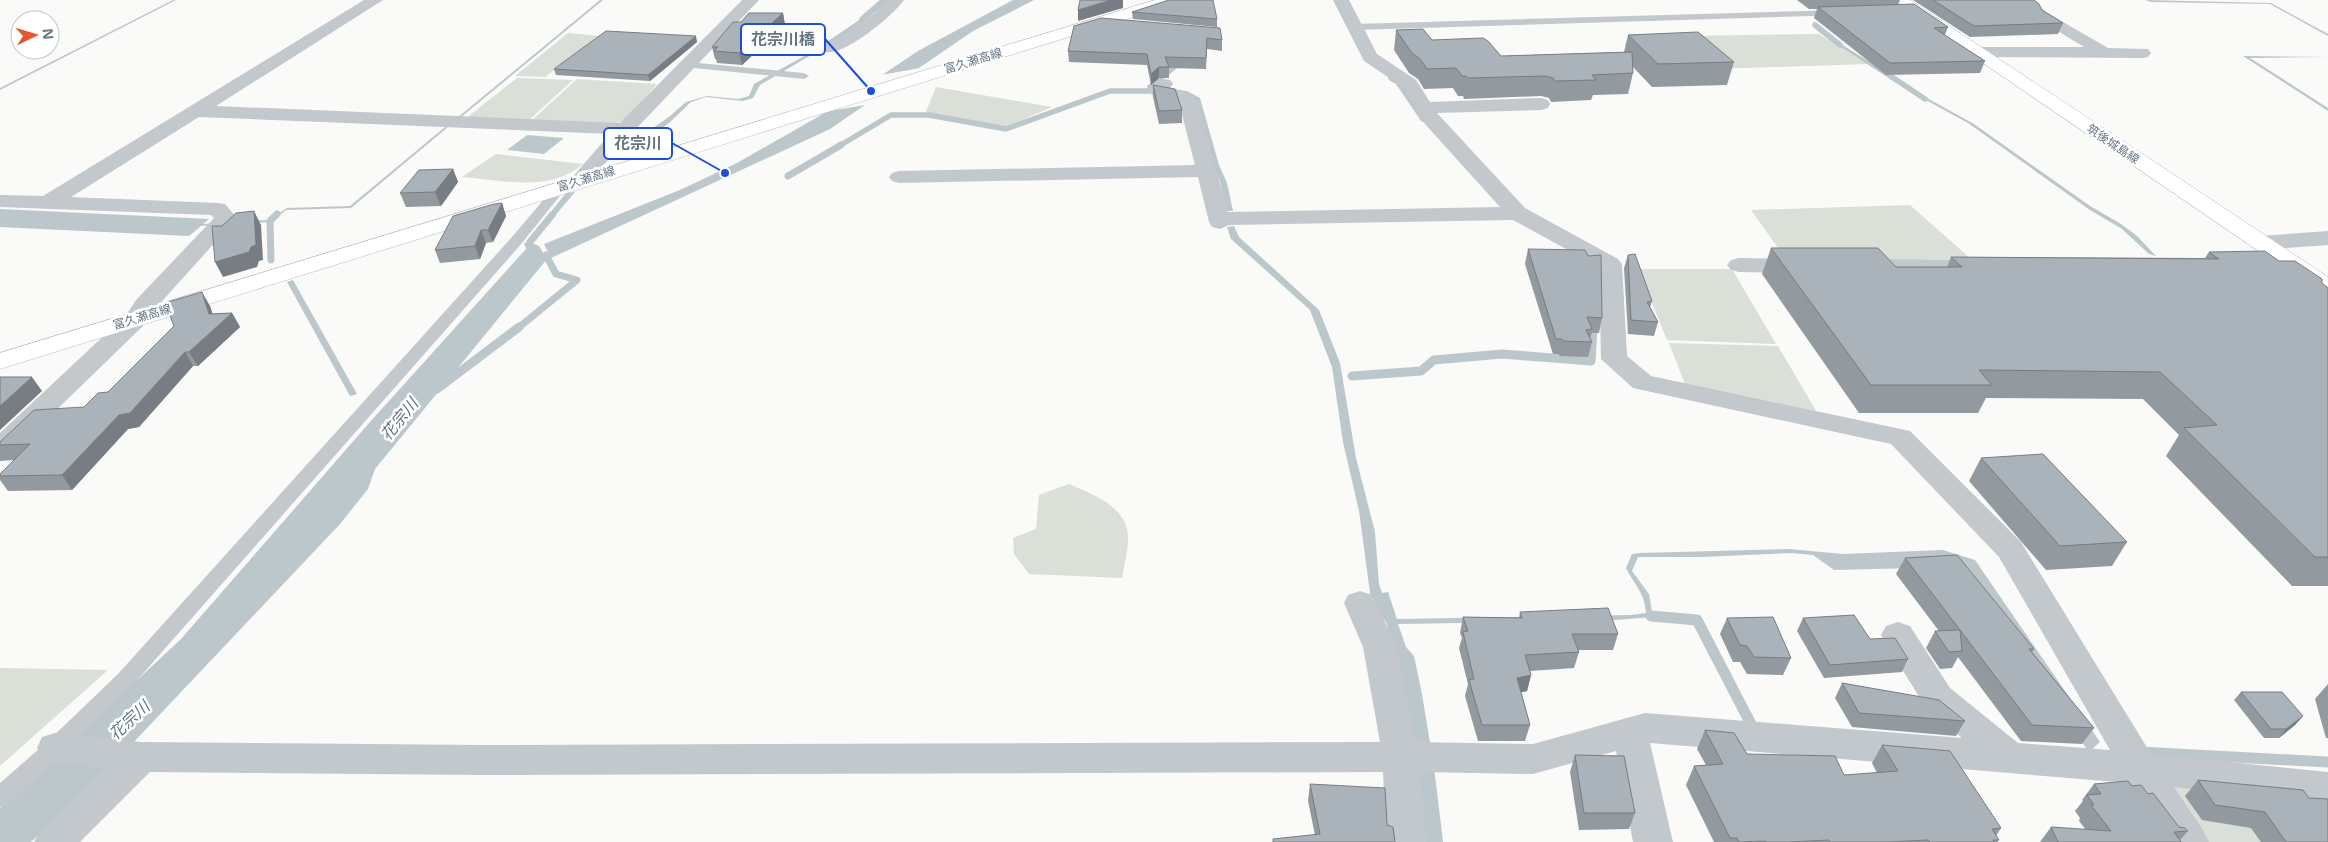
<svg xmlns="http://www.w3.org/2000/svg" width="2328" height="842" viewBox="0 0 2328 842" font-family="'Open Sans','Noto Sans JP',sans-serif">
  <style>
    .green { fill: #dadfd7 }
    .water { fill: #bbc7cb }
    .pier { fill: #fafaf8 }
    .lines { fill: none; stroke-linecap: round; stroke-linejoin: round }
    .stream-far3 { stroke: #bbc7cb; stroke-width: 5.5 }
    .stream-far2 { stroke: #bbc7cb; stroke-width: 7 }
    .stream-far1 { stroke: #bbc7cb; stroke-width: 9 }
    .stream { stroke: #bbc7cb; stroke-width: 11 }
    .secondary-casing { stroke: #b3babf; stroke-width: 1 }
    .service { fill: #c3c8cc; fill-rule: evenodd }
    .minor { fill: #c3c8cc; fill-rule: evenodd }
    .secondary { fill: #fff; fill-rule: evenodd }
    .wall { fill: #929a9f }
    .shaded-wall { fill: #777d82 }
    .building { fill: #aab3b9; stroke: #777d82 }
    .labels { text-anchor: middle; stroke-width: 5; stroke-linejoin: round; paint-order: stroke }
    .far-street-label { font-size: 12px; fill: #657683; stroke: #fff }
    .water-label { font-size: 16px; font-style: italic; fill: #60757c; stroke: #fff }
    .leader { fill: none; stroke: #1d4ed8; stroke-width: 2 }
    .callout-dot { fill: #1d4ed8; stroke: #fff; stroke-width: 2 }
    .callout { fill: #fff; stroke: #1d4ed8; stroke-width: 2 }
    .callout-label { font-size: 16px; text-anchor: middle; font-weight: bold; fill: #657683 }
  </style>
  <rect width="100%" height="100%" fill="#fafaf8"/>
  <path class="green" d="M 568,33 L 600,36 L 545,77 L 515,76 Z
    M 1819,34 L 1867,64 L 1715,69 L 1679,36 Z
    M 517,78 L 573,80 L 527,122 L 465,119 Z
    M 577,79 L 657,84 L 625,121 L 609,125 L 530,122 Z
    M 936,87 L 1052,107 L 1006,127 L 925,114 Z
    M 496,154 L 583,164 C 550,193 501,180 462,177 Z
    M 1910,205 L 1971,259 L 1788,262 L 1751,210 Z
    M 1638,269 L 1732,269 L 1776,344 L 1667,340 Z
    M 1669,343 L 1778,346 L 1816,411 L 1685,384 Z
    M 1069,484 C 1092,494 1129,507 1128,539 C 1128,551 1124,565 1122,578 L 1029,574 L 1014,554 L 1013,538 L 1036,529 L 1039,495 Z
    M 0,668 L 108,670 L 0,766 Z
    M 2169,785 L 2328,804 L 2328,842 L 2208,842 Z"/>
  <path class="water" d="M 173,0 L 176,0 L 0,90 L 0,88 Z
    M 600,0 L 603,0 L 460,118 L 457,118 Z
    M 883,0 L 888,0 L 877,11 L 830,44 L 760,85 L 753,98 L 743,101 L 706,97 L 691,102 L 669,123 L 620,159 L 611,158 L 670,116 L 686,102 L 707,96 L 738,99 L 749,96 L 754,84 L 815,50 L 874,10 Z
    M 1013,0 L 1034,0 L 973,31 L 830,129 L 551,258 L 544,244 L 680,190 L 737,163 L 830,110 L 918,51 Z
    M 2145,0 L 2271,3 L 2328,34 L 2328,36 L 2270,4 L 2151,2 Z
    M 1828,39 L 1833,39 L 1905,84 L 1898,84 Z
    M 1189,52 L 1193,55 L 1154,87 L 1187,91 L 1200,98 L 1219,165 L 1227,183 L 1233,211 L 1226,211 L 1220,181 L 1177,92 L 1148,90 L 1147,86 Z
    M 2243,56 L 2328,57 L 2250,58 L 2328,108 L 2328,111 Z
    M 1913,93 L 1918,93 L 1974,124 L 2090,206 L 2121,224 L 2137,236 L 2156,256 L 2149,254 L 2122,229 L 2090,210 L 1968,123 Z
    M 445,127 L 448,127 L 351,208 L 286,210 L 270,222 L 201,226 L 189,236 L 0,227 L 0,209 L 209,219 L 203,224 L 268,220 L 287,208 L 350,206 Z
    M 527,135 L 564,138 L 544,154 L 507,150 Z
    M 575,192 L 548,224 L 542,223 L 566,193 Z
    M 1234,226 L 1239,237 L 1319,310 L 1340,363 L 1356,458 L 1375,532 L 1379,584 L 1382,593 L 1388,592 L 1397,619 L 1630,615 L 1646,613 C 1645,593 1635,586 1626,568 L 1632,554 L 1640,553 L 1789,549 L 1843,554 L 1943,550 L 1975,560 L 2100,742 L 2089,752 L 1956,567 L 1834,570 L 1813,555 L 1791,553 L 1701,557 L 1638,557 L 1632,571 L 1649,594 L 1653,617 L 1602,621 L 1398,624 L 1406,647 L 1414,656 L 1422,694 L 1434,767 L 1443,842 L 1421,842 L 1418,772 L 1387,624 L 1371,600 L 1359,511 L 1343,442 L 1332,367 L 1310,310 L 1231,239 L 1227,227 Z
    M 530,242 L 539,246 L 547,259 L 375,469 L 368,489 L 340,524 L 113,764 L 31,842 L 0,842 L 0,808 L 181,639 L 370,422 L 526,249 L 524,243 Z
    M 293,280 L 357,394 L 350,396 L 287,282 Z"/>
  <path class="pier" d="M 926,67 L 871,104 L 824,112 L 875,76 Z"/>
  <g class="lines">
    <path class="stream-far3" d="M 862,19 L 884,0
      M 1815,25 L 1840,45
      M 1892,77 L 1925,99
      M 1391,78 L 1398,82 L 1423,119
      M 839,146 L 891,115 L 929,115 L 1006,129 L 1110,91 L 1149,91 L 1151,89"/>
    <path class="stream-far2" d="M 788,176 L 841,145
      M 530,242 L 552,215
      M 271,260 L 270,221 L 277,214
      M 518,328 L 577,280 L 556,274 L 546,255
      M 1593,328 L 1593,322"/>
    <path class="stream-far1" d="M 1352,376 L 1421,371 L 1434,360 L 1502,354 L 1591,361 L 1593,327
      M 437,389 L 519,327"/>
    <path class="stream" d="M 1651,616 L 1697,620 L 1754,730
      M 2139,752 L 2328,762"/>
    <defs>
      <path id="secondary" d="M 1155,0 L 1180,0 L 1178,3 L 0,369 L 0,353 Z
        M 1891,0 L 1910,0 L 2328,277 L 2328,295 L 2320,293 Z"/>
    </defs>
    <use href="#secondary" class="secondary-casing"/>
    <path class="service" d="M 1838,10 L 1841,11 L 1841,15 L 1355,30 L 1350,27 L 1355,24 Z
      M 688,62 L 804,73 L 809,76 L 804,79 L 684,67 L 684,63 Z
      M 561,183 L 567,187 L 522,243 L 132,686 L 63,754 L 8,804 L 0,807 L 0,783 L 47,742 L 118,674 L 512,237 L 557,184 Z"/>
    <path class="minor" d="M 364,0 L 383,0 L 216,106 L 620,123 L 742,0 L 759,0 L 632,133 L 586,185 L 579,187 L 572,185 L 569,181 L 610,134 L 199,117 L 71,197 L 217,203 L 225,204 L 237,218 L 155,309 L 145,324 L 10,455 L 0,458 L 0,433 L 127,314 L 136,300 L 214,218 L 211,215 L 0,207 L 0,195 L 43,196 Z
      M 887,0 L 904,0 C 893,16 844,56 826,52 L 823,48 L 826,44 L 875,13 Z
      M 1333,0 L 1349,0 L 1377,54 L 1416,80 L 1430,102 L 1541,98 L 1548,100 L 1550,104 L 1548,108 L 1541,110 L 1437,113 L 1525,208 L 1618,259 L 1622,264 L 1627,356 L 1651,376 L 1910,431 L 2021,542 L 2151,754 L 2328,772 L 2328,804 L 2174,787 L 2203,830 L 2209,842 L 2167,842 L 2129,783 L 1650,743 L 1673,842 L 1633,842 L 1616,751 L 1533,774 L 1421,772 L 1426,842 L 1386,842 L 1383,772 L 482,775 L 150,772 L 80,842 L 34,842 L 40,830 L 105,768 L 55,763 L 42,759 L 37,748 L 42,737 L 55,733 L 141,742 L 482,745 L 1380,742 L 1363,647 L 1344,603 L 1348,595 L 1360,591 L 1372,595 L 1397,647 L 1416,742 L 1533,744 L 1645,713 L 1962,738 L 1926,708 L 1881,635 L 1886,626 L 1898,622 L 1910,626 L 1950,688 L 2018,743 L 2110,750 L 1999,557 L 1891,444 L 1633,388 L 1601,359 L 1599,267 L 1513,220 L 1229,225 L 1220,229 L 1212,227 L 1209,222 L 1198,177 L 899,183 L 892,181 L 889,177 L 892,173 L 899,171 L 1195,165 L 1179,103 L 1176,100 L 1152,95 L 1149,91 C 1155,82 1159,77 1170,80 L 1173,84 L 1170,88 L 1189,92 L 1197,101 L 1228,212 L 1500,207 L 1425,124 L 1403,87 L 1364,61 Z
      M 2044,11 L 2108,48 L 2148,49 L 2151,53 L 2148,57 L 2142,58 L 1976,57 L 1970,56 L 1967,52 L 1970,48 L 1976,47 L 2084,47 L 2038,19 L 2036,16 L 2038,13 Z
      M 2328,231 L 2328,245 L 2260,250 L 2252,248 L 2249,243 L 2252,238 L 2260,236 Z
      M 1739,258 L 1801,259 L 1809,261 L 1813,266 L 1809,271 L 1801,273 L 1739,272 L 1731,270 L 1727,265 L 1731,260 Z
      M 1859,259 L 1984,260 L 1992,262 L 1996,267 L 1992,272 L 1984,274 L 1859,273 L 1851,271 L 1847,266 L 1851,261 Z"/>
    <use href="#secondary" class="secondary"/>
  </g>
  <path class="wall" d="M 1797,0 L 1900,0 L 1898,5 L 1948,27 L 1945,35 L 1985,61 L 1980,73 L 1886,75 L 1814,18 L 1817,9 L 1809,9 Z
    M 1913,0 L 2034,0 L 2042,10 L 2063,23 L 2058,34 L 1970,37 Z
    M 1132,12 L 1217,19 L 1217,27 L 1133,19 Z
    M 783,13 L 785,25 L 742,65 L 717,63 L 716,59 L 715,59 L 712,47 L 741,22 Z
    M 1101,18 L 1222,40 L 1222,51 L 1207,49 L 1206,69 L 1169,68 L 1169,78 L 1159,78 L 1151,85 L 1147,65 L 1069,62 L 1068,51 Z
    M 1396,30 L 1432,40 L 1501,56 L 1624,52 L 1628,35 L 1734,62 L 1727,85 L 1652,87 L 1633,67 L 1633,73 L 1628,94 L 1593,95 L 1591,100 L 1551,102 L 1549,98 L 1541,96 L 1464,99 L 1463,96 L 1458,96 L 1453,88 L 1424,89 L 1418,79 L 1409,73 L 1394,50 Z
    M 697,42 L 650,81 L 556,75 L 554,69 Z
    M 1153,85 L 1182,110 L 1182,123 L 1159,124 L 1153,97 Z
    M 453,169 L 458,182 L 441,206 L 406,207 L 400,193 Z
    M 502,203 L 506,216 L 493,242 L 486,243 L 480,259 L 440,263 L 435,250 Z
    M 1771,248 L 1896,267 L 1947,267 L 1951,257 L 2205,258 L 2209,252 L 2279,261 L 2322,283 L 2328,288 L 2328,586 L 2292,586 L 2166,456 L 2179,435 L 2143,399 L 1986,398 L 1978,413 L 1859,413 L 1762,274 Z
    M 1528,249 L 1602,318 L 1599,333 L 1592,333 L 1590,338 L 1592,342 L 1588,357 L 1560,356 L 1558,354 L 1553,354 L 1525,264 Z
    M 1628,255 L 1652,301 L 1650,308 L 1658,322 L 1654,336 L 1628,334 L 1624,268 Z
    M 210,306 L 212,314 L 232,313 L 240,327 L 198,366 L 193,366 L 139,427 L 128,429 L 72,490 L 8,491 L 0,480 L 0,474 L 14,460 L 0,461 L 0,442 L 84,407 L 108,392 Z
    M 1981,458 L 2127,542 L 2112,566 L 2046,570 L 1969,481 Z
    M 1905,558 L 2034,649 L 2032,652 L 2094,728 L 2082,744 L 2021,741 L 1958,657 L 1952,668 L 1940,669 L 1926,648 L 1935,631 L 1939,631 L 1896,574 Z
    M 1520,612 L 1618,634 L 1613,650 L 1578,650 L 1579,652 L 1574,668 L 1530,671 L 1531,675 L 1527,691 L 1521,692 L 1530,725 L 1525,741 L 1478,741 L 1465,696 L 1468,684 L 1459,648 L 1462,638 L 1460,633 L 1463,617 L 1519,618 Z
    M 1727,618 L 1791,658 L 1783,675 L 1747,674 L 1740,662 L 1733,662 L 1720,634 Z
    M 1803,618 L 1870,639 L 1908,659 L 1902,672 L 1824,678 L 1797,631 Z
    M 1842,683 L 1965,721 L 1956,736 L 1852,727 L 1835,698 Z
    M 2328,684 L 2328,738 L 2326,738 L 2315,699 Z
    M 2241,692 L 2303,716 L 2295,725 L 2279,738 L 2264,738 L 2234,700 Z
    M 1705,730 L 1747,754 L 1844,775 L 1877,773 L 1872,763 L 1882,745 L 2001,828 L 1996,836 L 1999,840 L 1997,842 L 1714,842 L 1686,785 L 1694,766 L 1706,765 L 1697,749 Z
    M 1575,755 L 1635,813 L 1629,829 L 1579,830 L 1570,772 Z
    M 2198,780 L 2309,798 L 2328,842 L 2261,842 L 2251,828 L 2202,820 L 2185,796 Z
    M 1310,784 L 1387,825 L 1315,835 L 1308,801 Z
    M 2094,784 L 2132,786 L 2148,794 L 2179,827 L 2188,831 L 2180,840 L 2181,842 L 2040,842 L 2051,827 L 2086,830 L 2079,821 L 2080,818 L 2075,811 L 2083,801 L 2082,800 Z"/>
  <path class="shaded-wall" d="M 1111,0 L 1123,0 L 1123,8 L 1078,21 L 1078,10 Z
    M 783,13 L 785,25 L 742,65 L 739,53 Z
    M 696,36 L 697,42 L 650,81 L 648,75 Z
    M 1159,67 L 1159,78 L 1151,85 L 1151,74 Z
    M 453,169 L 458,182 L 441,206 L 435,192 Z
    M 502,203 L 506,216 L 493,242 L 488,230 Z
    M 254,211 L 261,225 L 263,260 L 259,261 L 257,267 L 223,277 L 215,262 Z
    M 481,230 L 486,243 L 480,259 L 475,246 Z
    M 202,292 L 210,306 L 217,327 L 232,313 L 240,327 L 198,366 L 189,352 Z
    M 185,352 L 193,366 L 139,427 L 128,429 L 72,490 L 62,475 L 119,415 Z
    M 32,377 L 42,391 L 0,430 L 0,406 Z
    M 1531,675 L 1527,691 L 1513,694 L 1517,678 Z
    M 2303,716 L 2295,725 L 2279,738 L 2286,729 Z"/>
  <path class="building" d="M 1080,0 L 1111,0 L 1078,10 Z
    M 1169,0 L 1213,0 L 1217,19 L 1132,12 Z
    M 1933,0 L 2034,0 L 2039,4 L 2042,10 L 2063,23 L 1974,26 Z
    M 1914,4 L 1948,27 L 1934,28 L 1985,61 L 1890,63 L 1818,7 Z
    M 749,13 L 783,13 L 739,53 L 714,51 L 718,47 L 712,47 L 733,22 L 741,22 Z
    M 1101,18 L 1220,28 L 1222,40 L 1207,38 L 1206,58 L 1165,57 L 1169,67 L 1159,67 L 1151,74 L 1147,54 L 1068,51 L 1074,26 Z
    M 1423,29 L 1432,40 L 1483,38 L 1488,41 L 1501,56 L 1632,52 L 1633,73 L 1592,75 L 1596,80 L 1555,81 L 1553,78 L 1545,76 L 1468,78 L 1466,76 L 1462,76 L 1456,68 L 1427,69 L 1420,59 L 1412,53 L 1396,30 Z
    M 606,31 L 696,36 L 648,75 L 554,69 Z
    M 1698,32 L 1734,62 L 1658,64 L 1628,35 Z
    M 1153,85 L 1175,89 L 1182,110 L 1159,111 Z
    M 453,169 L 435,192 L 400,193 L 419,170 Z
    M 502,203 L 488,230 L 481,230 L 475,246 L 435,250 L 453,216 L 494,204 Z
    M 254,211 L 256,245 L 251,247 L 249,252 L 215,262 L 212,226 L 222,226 L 236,213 Z
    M 1771,248 L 1878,248 L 1896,267 L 1962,267 L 1951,257 L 2219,259 L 2209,252 L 2265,251 L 2279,261 L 2295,261 L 2322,279 L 2322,283 L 2328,288 L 2328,557 L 2315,557 L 2184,428 L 2217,425 L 2160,372 L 1979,370 L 1992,385 L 1871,385 Z
    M 1528,249 L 1585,250 L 1588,256 L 1601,255 L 1602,318 L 1587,317 L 1592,329 L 1586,330 L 1592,342 L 1563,341 L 1562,339 L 1556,339 Z
    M 1635,254 L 1652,301 L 1647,302 L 1658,322 L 1631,320 L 1628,255 Z
    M 202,292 L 209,314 L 232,313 L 189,352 L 185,352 L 130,413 L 119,415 L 62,475 L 0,476 L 0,474 L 30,444 L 0,445 L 0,442 L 34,410 L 84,407 L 98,393 L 108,392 L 174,326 L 165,303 Z
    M 0,377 L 32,377 L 0,406 Z
    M 2043,454 L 2127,542 L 2060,546 L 1981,458 Z
    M 1957,555 L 2034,649 L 2029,649 L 2094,728 L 2032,725 L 1960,630 L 1962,651 L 1949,652 L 1935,631 L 1960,630 L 1905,558 Z
    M 1608,608 L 1618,634 L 1572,634 L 1579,652 L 1525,655 L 1531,675 L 1517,678 L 1530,725 L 1482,725 L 1469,680 L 1474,679 L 1463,632 L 1468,631 L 1463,617 L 1522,618 L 1520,612 Z
    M 1854,615 L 1870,639 L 1895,638 L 1908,659 L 1830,665 L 1803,618 Z
    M 1773,617 L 1791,658 L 1754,657 L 1747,646 L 1740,645 L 1727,618 Z
    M 1842,683 L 1939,700 L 1965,721 L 1859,713 Z
    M 2241,692 L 2282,692 L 2303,716 L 2286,729 L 2271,729 Z
    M 1705,730 L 1734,733 L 1747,754 L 1835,756 L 1844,775 L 1898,771 L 1882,745 L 1950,751 L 2001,828 L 1992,829 L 1999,840 L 1993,840 L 1994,842 L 1930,842 L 1928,840 L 1887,842 L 1830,842 L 1829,840 L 1789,842 L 1766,842 L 1765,841 L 1739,842 L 1737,838 L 1730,838 L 1694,766 L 1723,764 Z
    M 1575,755 L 1624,756 L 1635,813 L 1584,813 Z
    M 2198,780 L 2303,790 L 2309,798 L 2328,799 L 2328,842 L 2286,842 L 2265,812 L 2215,805 Z
    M 2128,781 L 2132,786 L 2141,785 L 2148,794 L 2153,793 L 2179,827 L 2185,828 L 2188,831 L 2174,832 L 2181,842 L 2058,842 L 2051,827 L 2111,831 L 2091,805 L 2094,805 L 2087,795 L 2101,794 L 2094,784 Z
    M 1310,784 L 1385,788 L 1387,825 L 1393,827 L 1395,842 L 1273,842 L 1273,839 L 1320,834 Z"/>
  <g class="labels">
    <g class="far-street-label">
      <text transform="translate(973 61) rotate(-17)" y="4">富久瀬高線</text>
      <text transform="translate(2113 144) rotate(34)" y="4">筑後城島線</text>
      <text transform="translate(586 179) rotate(-17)" y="4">富久瀬高線</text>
      <text transform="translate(142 317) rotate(-17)" y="4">富久瀬高線</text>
    </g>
    <g class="water-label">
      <text transform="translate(399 419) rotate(-51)" y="6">花宗川</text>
      <text transform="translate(129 720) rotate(-43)" y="6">花宗川</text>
    </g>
  </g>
  <path class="leader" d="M871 91L825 39M725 173L672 143"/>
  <g class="callout-dot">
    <circle cx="871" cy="91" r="5"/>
    <circle cx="725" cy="173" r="5"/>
  </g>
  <g class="callout">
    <rect x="741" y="24" width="84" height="31" rx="5"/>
    <rect x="604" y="128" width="68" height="31" rx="5"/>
  </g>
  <g class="callout-label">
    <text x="783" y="45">花宗川橋</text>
    <text x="638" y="149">花宗川</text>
  </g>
  <g transform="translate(35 35) rotate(85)"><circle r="24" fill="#ffffff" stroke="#c1c8cd"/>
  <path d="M0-4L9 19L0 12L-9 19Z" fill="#e4572e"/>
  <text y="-8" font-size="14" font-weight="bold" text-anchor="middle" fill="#657683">N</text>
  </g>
</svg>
